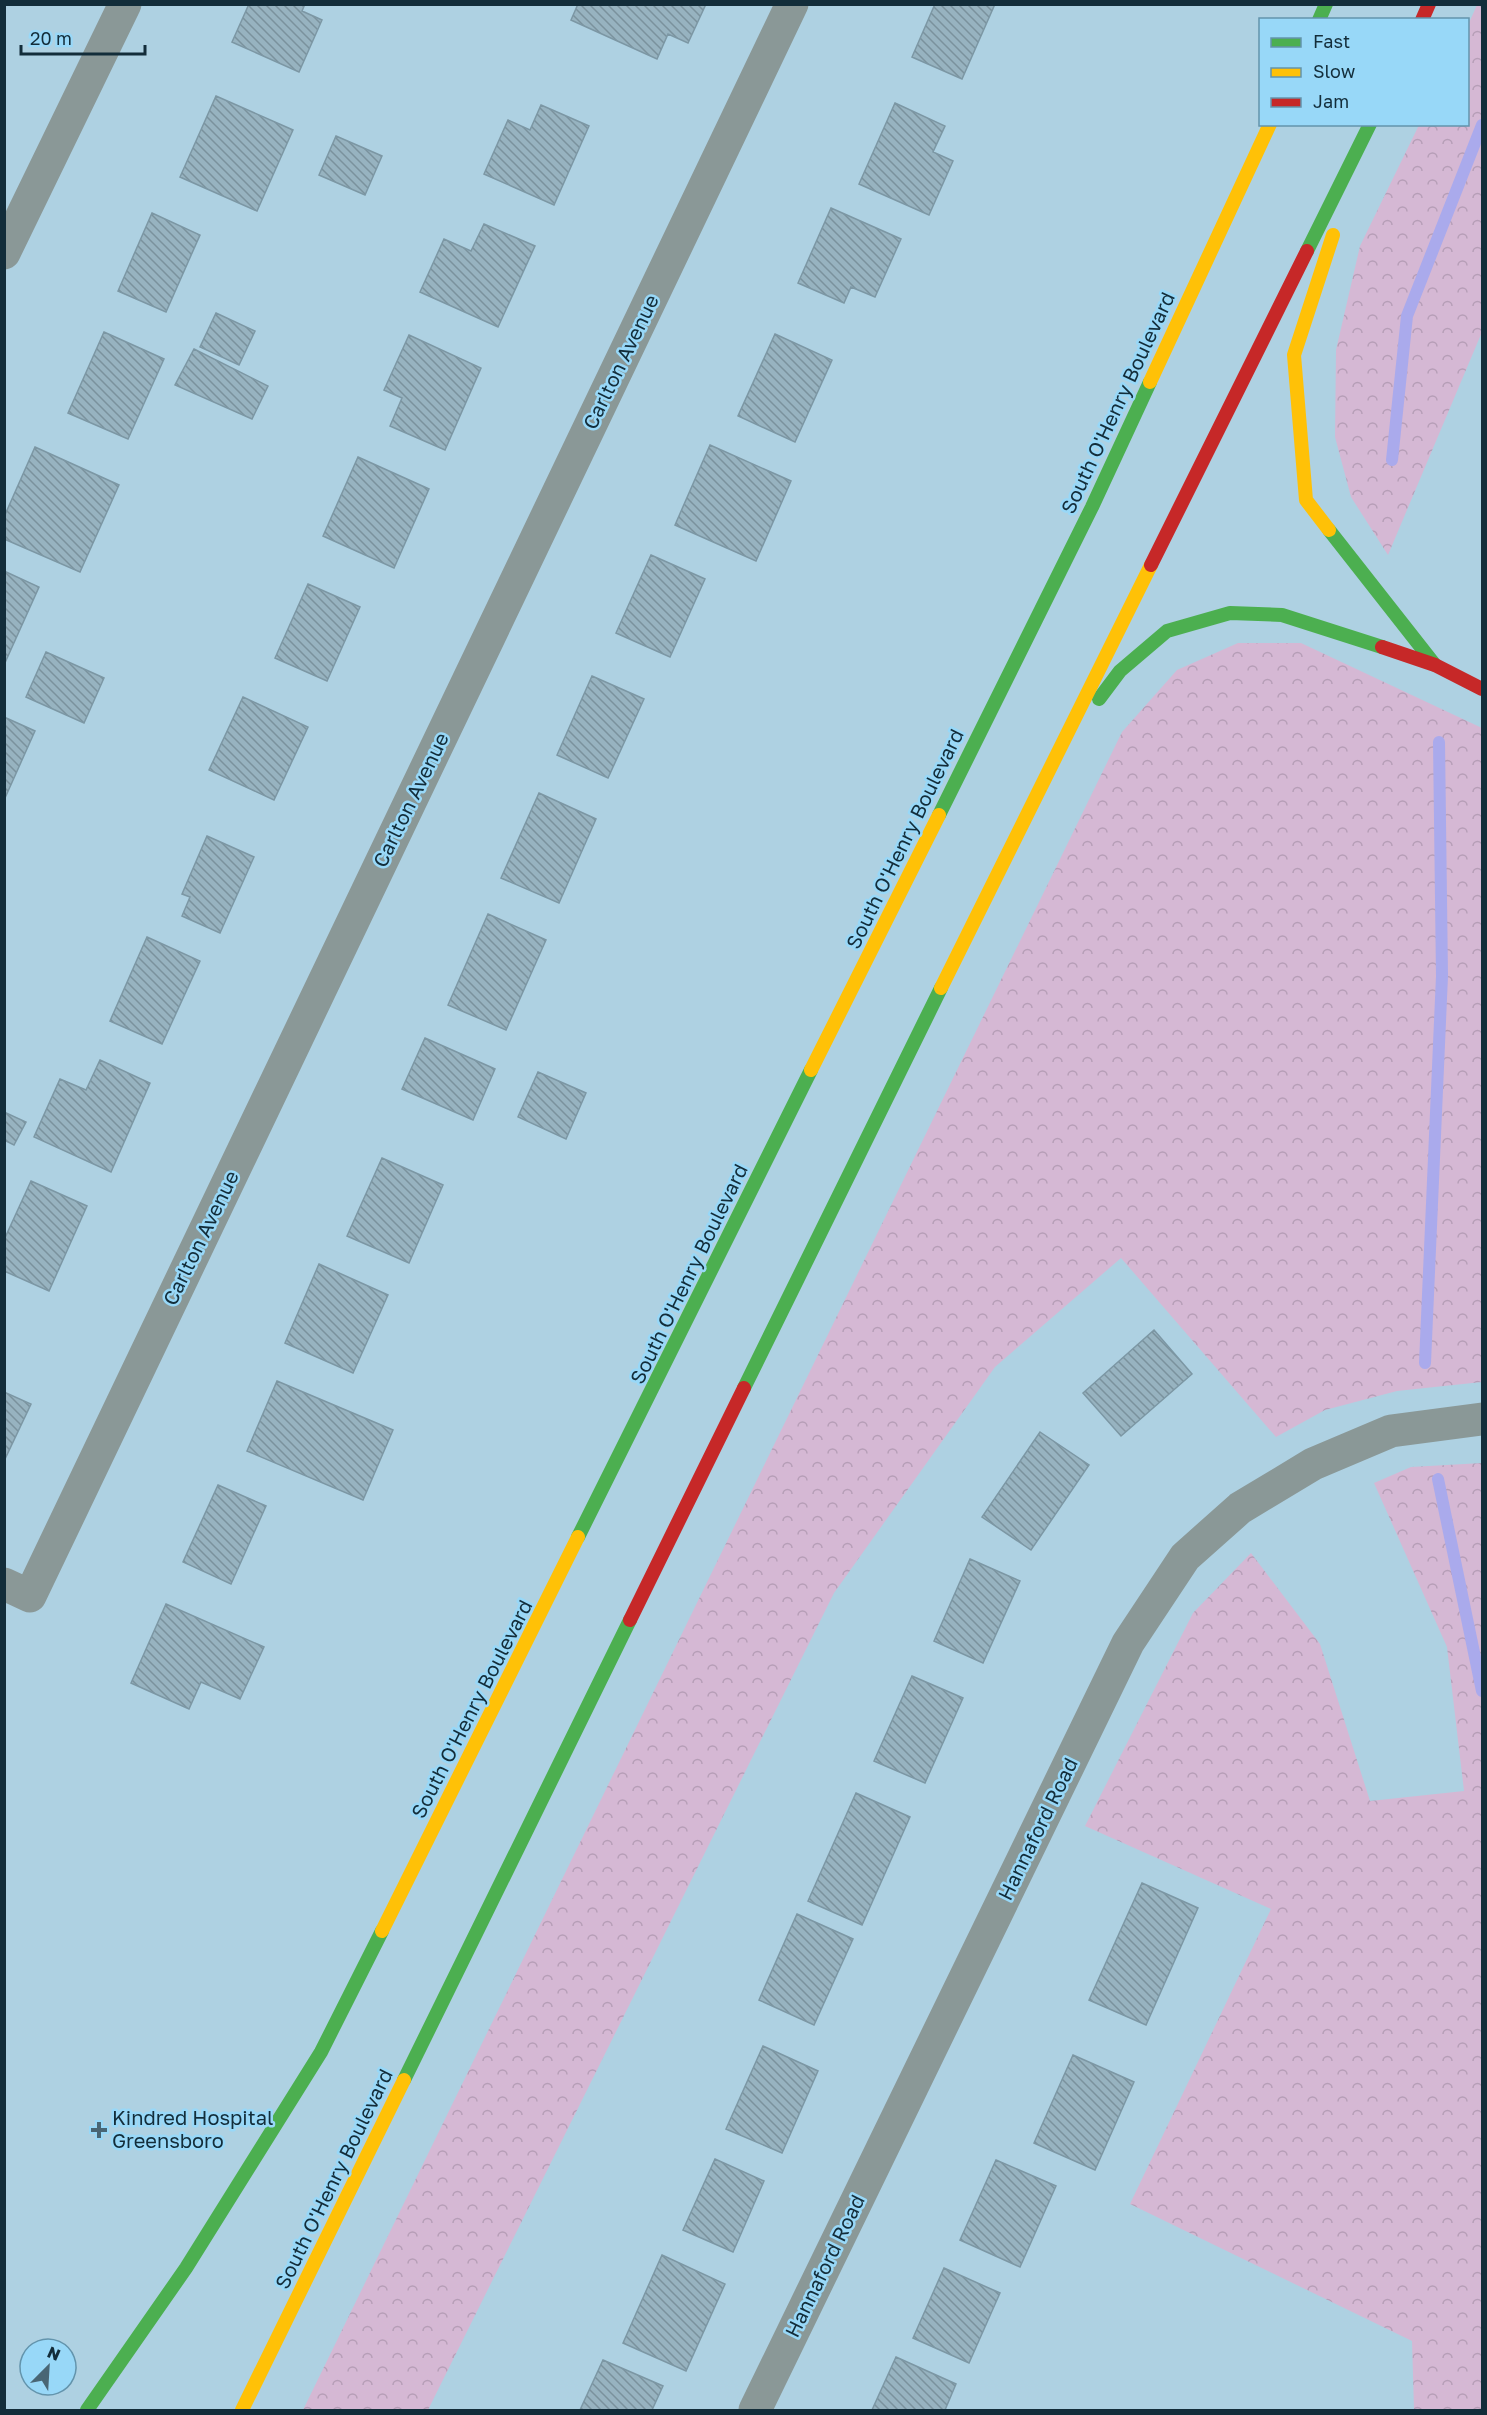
<svg xmlns="http://www.w3.org/2000/svg" width="1487" height="2415" viewBox="0 0 1487 2415" font-family="'Golos Text',sans-serif">
  <style>
    .forest { fill: url(#forest-crowns) }
    .lines { fill: none; stroke-linecap: round; stroke-linejoin: round }
    .stream { stroke: #aaaaec; stroke-width: 12 }
    .building { fill: url(#building-back-hatch); stroke: #7c97a4; stroke-width: 1.5 }
    .street { stroke: #8a9897; stroke-width: 33 }
    .fast { stroke: #4caf50; stroke-width: 14 }
    .slow { stroke: #ffc107; stroke-width: 14 }
    .jam { stroke: #c62828; stroke-width: 14 }
    .poi-dot { fill: #496675; stroke: #98d8f8; stroke-width: 2 }
    .labels { text-anchor: middle; stroke-width: 5; stroke-linejoin: round; paint-order: stroke }
    .street-label { font-size: 20px; fill: #132d3a; stroke: #98d8f8 }
    .poi-label { font-size: 20px; fill: #132d3a; stroke: #98d8f8; text-anchor: start }
  </style>
  <defs>
    <pattern id="forest-crowns" width="20" height="18" patternUnits="userSpaceOnUse" patternTransform="scale(1.5)"><rect width="20" height="18" fill="#d5b8d4"/><path d="M2 6a3 3 0 1 1 6 0M12 15a3 3 0 1 1 6 0" fill="none" stroke="#b69eb7"/></pattern>
    <pattern id="building-back-hatch" width="6" height="6" patternUnits="userSpaceOnUse" patternTransform="scale(1.5)"><rect width="6" height="6" fill="#97b3c0"/><path d="M-1 5l2 2M0 0l6 6M5-1l2 2" fill="none" stroke="#7a929d"/></pattern>
  </defs>
  <rect width="100%" height="100%" fill="#aed1e2"/>
  <path class="forest" d="M 1477,5 L 1482,5 L 1482,332 L 1388,555 L 1351,497 L 1335,437 L 1336,350 L 1360,246 L 1419,125 L 1468,124 L 1468,25 Z
    M 1238,643 L 1301,643 L 1482,728 L 1482,1382 L 1397,1391 L 1325,1410 L 1276,1437 L 1121,1258 L 995,1367 L 834,1593 L 428,2410 L 303,2410 L 1122,732 L 1177,670 Z
    M 1482,1463 L 1482,2410 L 1414,2410 L 1412,2341 L 1130,2204 L 1271,1909 L 1085,1826 L 1193,1613 L 1251,1553 L 1320,1644 L 1370,1801 L 1464,1791 L 1447,1647 L 1374,1483 L 1411,1467 Z"/>
  <g class="lines">
    <path class="stream" d="M 1392,460 L 1407,316 L 1482,125
      M 1425,1363 L 1442,976 L 1439,742
      M 1438,1479 L 1482,1691"/>
  </g>
  <path class="building" d="M 249,4 L 305,4 L 302,11 L 322,20 L 299,72 L 232,42 Z
    M 578,4 L 706,4 L 688,43 L 668,34 L 657,59 L 571,20 Z
    M 935,4 L 995,4 L 962,79 L 912,57 Z
    M 216,96 L 293,130 L 257,211 L 180,177 Z
    M 895,103 L 945,126 L 933,152 L 953,161 L 929,215 L 859,184 Z
    M 541,105 L 589,126 L 554,205 L 484,174 L 508,120 L 530,130 Z
    M 336,136 L 382,156 L 365,195 L 319,175 Z
    M 831,208 L 901,239 L 875,297 L 851,287 L 844,303 L 798,283 Z
    M 152,213 L 200,235 L 166,312 L 118,291 Z
    M 484,224 L 535,246 L 498,327 L 420,292 L 444,239 L 471,251 Z
    M 216,313 L 255,331 L 239,365 L 200,347 Z
    M 104,332 L 164,359 L 128,439 L 68,413 Z
    M 775,334 L 832,360 L 795,442 L 738,416 Z
    M 409,335 L 481,368 L 445,450 L 390,426 L 402,398 L 384,390 Z
    M 194,349 L 268,386 L 252,419 L 175,385 Z
    M 710,445 L 791,481 L 756,561 L 675,525 Z
    M 35,447 L 119,485 L 80,572 L 4,539 L 4,517 Z
    M 358,457 L 429,489 L 394,568 L 323,536 Z
    M 651,555 L 705,579 L 670,657 L 616,633 Z
    M 4,571 L 39,587 L 4,665 Z
    M 308,584 L 360,607 L 327,681 L 275,658 Z
    M 46,652 L 104,678 L 84,723 L 26,697 Z
    M 592,676 L 644,699 L 608,778 L 557,755 Z
    M 243,697 L 308,727 L 274,800 L 209,770 Z
    M 4,717 L 35,731 L 5,798 L 4,797 Z
    M 539,793 L 596,819 L 559,903 L 501,878 Z
    M 207,836 L 254,857 L 220,933 L 182,916 L 190,897 L 182,894 Z
    M 488,914 L 546,940 L 506,1030 L 448,1005 Z
    M 147,937 L 200,961 L 162,1044 L 110,1021 Z
    M 425,1038 L 495,1069 L 473,1120 L 402,1089 Z
    M 100,1060 L 150,1083 L 111,1172 L 34,1137 L 60,1079 L 86,1090 Z
    M 538,1072 L 586,1093 L 566,1139 L 518,1117 Z
    M 4,1112 L 26,1122 L 14,1145 L 4,1140 Z
    M 382,1158 L 443,1185 L 409,1263 L 347,1236 Z
    M 31,1181 L 87,1206 L 49,1291 L 4,1271 L 4,1240 Z
    M 319,1264 L 388,1295 L 353,1373 L 285,1343 Z
    M 1154,1330 L 1192,1374 L 1121,1436 L 1083,1393 Z
    M 277,1381 L 393,1430 L 363,1500 L 247,1451 Z
    M 4,1392 L 31,1404 L 5,1459 L 4,1459 Z
    M 1040,1432 L 1089,1465 L 1031,1550 L 982,1517 Z
    M 218,1485 L 266,1506 L 231,1584 L 183,1562 Z
    M 970,1559 L 1020,1581 L 983,1663 L 934,1641 Z
    M 166,1604 L 264,1647 L 240,1699 L 201,1682 L 189,1709 L 131,1683 Z
    M 912,1676 L 963,1698 L 925,1783 L 874,1761 Z
    M 856,1793 L 910,1817 L 862,1925 L 808,1901 Z
    M 1142,1883 L 1198,1908 L 1146,2025 L 1089,2000 Z
    M 797,1914 L 853,1939 L 814,2025 L 759,2000 Z
    M 763,2046 L 818,2071 L 782,2153 L 726,2129 Z
    M 1073,2055 L 1134,2082 L 1095,2170 L 1034,2143 Z
    M 715,2159 L 764,2181 L 733,2252 L 683,2230 Z
    M 996,2160 L 1056,2186 L 1020,2267 L 960,2240 Z
    M 662,2255 L 725,2284 L 686,2371 L 623,2343 Z
    M 944,2268 L 1000,2293 L 969,2363 L 913,2338 Z
    M 896,2357 L 956,2384 L 945,2410 L 872,2410 Z
    M 603,2360 L 663,2386 L 652,2410 L 580,2410 Z"/>
  <g class="lines">
    <path class="street" d="M 4,253 L 125,4
      M 4,1584 L 30,1596 L 792,4
      M 755,2410 L 1128,1643 L 1185,1557 L 1240,1508 L 1313,1464 L 1391,1431 L 1482,1419"/>
    <path class="fast" d="M 1319,20 L 1326,4
      M 1307,251 L 1370,124
      M 1329,530 L 1435,665
      M 1099,699 L 1120,671 L 1167,631 L 1230,613 L 1282,615 L 1382,647
      M 939,815 L 1092,507 L 1150,382
      M 744,1388 L 941,988
      M 578,1537 L 811,1070
      M 404,2080 L 630,1620
      M 87,2410 L 186,2268 L 321,2052 L 382,1931"/>
    <path class="slow" d="M 1150,382 L 1270,124
      M 1329,530 L 1306,500 L 1294,355 L 1333,235
      M 941,988 L 1151,565
      M 811,1070 L 939,815
      M 382,1931 L 578,1537
      M 242,2410 L 404,2080"/>
    <path class="jam" d="M 1422,20 L 1429,4
      M 1151,565 L 1307,251
      M 1382,647 L 1435,665 L 1482,689
      M 630,1620 L 744,1388"/>
  </g>
  <path class="poi-dot" d="M96 2121h6v6h6v6h-6v6h-6v-6h-6v-6h6z"/>
  <g class="labels">
    <g class="street-label">
      <text transform="translate(621 362) rotate(-64)" y="7">Carlton Avenue</text>
      <text transform="translate(1118 403) rotate(-65)" y="7">South O'Henry Boulevard</text>
      <text transform="translate(411 800) rotate(-64)" y="7">Carlton Avenue</text>
      <text transform="translate(905 839) rotate(-64)" y="7">South O'Henry Boulevard</text>
      <text transform="translate(201 1238) rotate(-64)" y="7">Carlton Avenue</text>
      <text transform="translate(689 1274) rotate(-64)" y="7">South O'Henry Boulevard</text>
      <text transform="translate(472 1709) rotate(-63)" y="7">South O'Henry Boulevard</text>
      <text transform="translate(1038 1829) rotate(-64)" y="7">Hannaford Road</text>
      <text transform="translate(334 2179) rotate(-64)" y="7">South O'Henry Boulevard</text>
      <text transform="translate(825 2266) rotate(-64)" y="7">Hannaford Road</text>
    </g>
    <g class="poi-label">
      <text x="112" y="2125">Kindred Hospital<tspan x="112" dy="23">Greensboro</tspan></text>
    </g>
  </g>
  <rect width="1487" height="2415" fill="none" stroke="#132d3a" stroke-width="12"/>
  <rect x="1259" y="18" width="210" height="108" fill="#98d8f8" stroke="#6394ac" stroke-width="1.5"/>
  <rect x="1271" y="38" width="30" height="9" fill="#4caf50" stroke="#6394ac" stroke-width="1.5"/>
  <text x="1313" y="48" font-size="18" fill="#132d3a">Fast</text>
  <rect x="1271" y="68" width="30" height="9" fill="#ffc107" stroke="#6394ac" stroke-width="1.5"/>
  <text x="1313" y="78" font-size="18" fill="#132d3a">Slow</text>
  <rect x="1271" y="98" width="30" height="9" fill="#c62828" stroke="#6394ac" stroke-width="1.5"/>
  <text x="1313" y="108" font-size="18" fill="#132d3a">Jam</text>
  <g transform="translate(48 2367) rotate(24)"><circle r="28" fill="#98d8f8" stroke="#6394ac" stroke-width="1.5"/>
  <path d="M0-4.5L10 22L0 15L-10 22Z" fill="#496675"/>
  <text y="-9" font-size="16" font-weight="bold" text-anchor="middle" fill="#132d3a">N</text>
  </g>
  <path d="M21 45v9h124v-9" fill="none" stroke="#132d3a" stroke-width="3"/>
  <text x="30" y="45" font-size="18" fill="#132d3a" stroke="#98d8f8" stroke-width="4.5" paint-order="stroke">20 m</text>
</svg>
